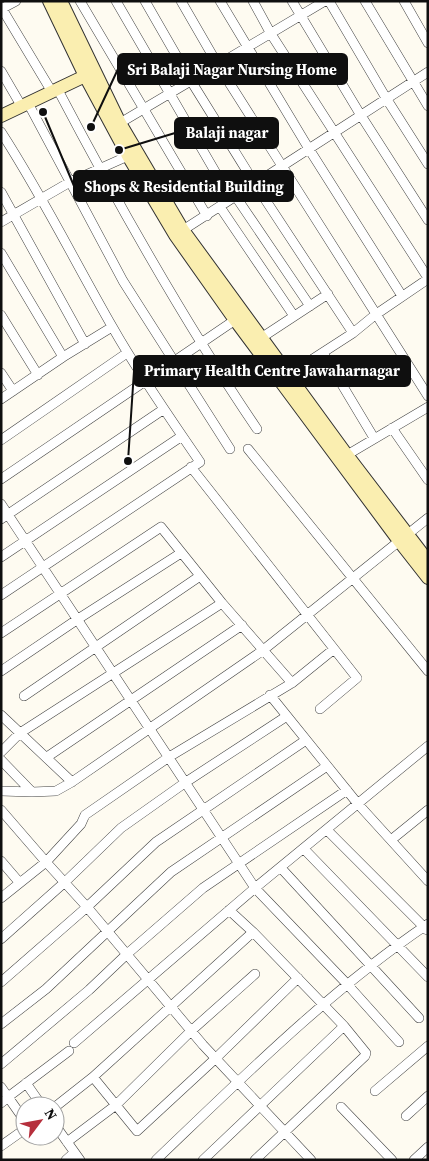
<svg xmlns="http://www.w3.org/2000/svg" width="429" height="1161" viewBox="0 0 429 1161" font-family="'Source Serif 4',serif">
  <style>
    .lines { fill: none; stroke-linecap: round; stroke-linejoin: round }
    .street-casing { stroke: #424242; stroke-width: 10 }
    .secondary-casing { stroke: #313131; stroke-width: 14 }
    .street { stroke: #fff; stroke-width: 9 }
    .secondary { stroke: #faeeb0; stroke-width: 12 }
    .leader { fill: none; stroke: #0f0f0f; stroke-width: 2 }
    .callout-dot { fill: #0f0f0f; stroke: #fff; stroke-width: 2 }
    .callout { fill: #0f0f0f; stroke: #0f0f0f; stroke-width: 2 }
    .callout-label { font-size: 15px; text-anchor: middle; font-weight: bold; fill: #fff }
  </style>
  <rect width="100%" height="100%" fill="#fefbf1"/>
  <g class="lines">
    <defs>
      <path id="street" d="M 80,1 L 207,216
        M 116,1 L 231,199
        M 145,1 L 191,81 L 255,184 L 353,333
        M 181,1 L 218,65 L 428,396
        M 220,1 L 309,149 L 402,296
        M 253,1 L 271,34 L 428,278
        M 292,1 L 360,114 L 428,220
        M 329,1 L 386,98 L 428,164
        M 365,1 L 428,106
        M 404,1 L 428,43
        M 1,7 L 52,92 L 58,90 C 119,206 183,320 257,429
        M 1,9 L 16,1
        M 1,71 L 22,107
        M 28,103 L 123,281 L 230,449
        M 120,123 L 325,1
        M 1,132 C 42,195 75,262 113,328 C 139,374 170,418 200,462 L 1,595
        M 1,192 L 85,344
        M 236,197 L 310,306
        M 220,207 L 294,316
        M 1,222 L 70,182 L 128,156
        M 180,232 L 428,72
        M 1,253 L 63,357
        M 1,315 L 38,375
        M 261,338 L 328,294
        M 323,353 L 374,438
        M 1,373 L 13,391
        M 288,375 L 353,333 L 375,315 L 428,279
        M 1,399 L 63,357 L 112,327
        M 392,428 L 428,480
        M 1,440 L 127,353
        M 248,449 L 428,671
        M 347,455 L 428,407
        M 191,467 L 357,678 L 320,709
        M 1,479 L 235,320
        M 1,504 L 255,888 L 347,984 L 399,1042
        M 1,519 L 164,409
        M 1,557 L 182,436
        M 1,633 L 161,527 L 222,603 L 292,683
        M 1,671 L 78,619 L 181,553
        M 270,695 L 358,804 L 428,881
        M 24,696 L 200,576
        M 1,715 L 72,782
        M 1,752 L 20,733 L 222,603
        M 47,757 L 242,625
        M 1,760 L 32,792
        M 1,791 L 32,792 L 56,791 L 72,782 L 262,651 L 428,518
        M 1,810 L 46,862 L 1,898
        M 327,830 L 427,930
        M 391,840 L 428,810
        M 304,849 L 428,977
        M 1,861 L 19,882
        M 281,868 L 419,1018
        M 229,910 L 253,932 L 344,1026 L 366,1053 L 365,1056 L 255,1160
        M 1,939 L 65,882 L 121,828 L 186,782 L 287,716
        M 1,982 L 87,907 L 156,842 L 306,740
        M 1,1024 L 46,989 L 171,872 L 327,766
        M 74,1043 L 255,888 L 428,746
        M 1,1064 L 89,990 L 127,954 L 203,888 L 347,790
        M 93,1077 L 137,1131 L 216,1058 L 298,978
        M 26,1083 L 42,1106
        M 1,1087 L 8,1097 L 69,1051
        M 375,1091 L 428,1046
        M 1,1103 L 8,1097 L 25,1121
        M 55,1107 L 93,1077 L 253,932
        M 341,1107 L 392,1160
        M 406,1116 L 428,1096
        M 55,1125 L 80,1160
        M 67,1142 L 116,1105 L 191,1031 L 255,974
        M 1,1146 L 25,1129
        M 66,1160 L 74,1153
        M 156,1160 C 243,1077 329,991 428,924
        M 203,1160 L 344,1026
        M 311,1160 L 203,1045 L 87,907 L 46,862 L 81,824 L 85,815 L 169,757 L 292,683 L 334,649
        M 414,1160 L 428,1147"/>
      <path id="secondary" d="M 49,1 L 85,76 L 128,156 L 175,235 L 235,320 L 399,541 L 428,578
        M 61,1 L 120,123 L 183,230 L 347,455 L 428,561
        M 1,116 L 85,76"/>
    </defs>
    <use href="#street" class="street-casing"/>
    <use href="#secondary" class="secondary-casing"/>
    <use href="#street" class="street"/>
    <use href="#secondary" class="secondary"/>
  </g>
  <path class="leader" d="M91 127L118 69M119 150L175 133M43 112L74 186M128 461L134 371"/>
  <g class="callout-dot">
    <circle cx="91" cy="127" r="5"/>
    <circle cx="119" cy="150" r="5"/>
    <circle cx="43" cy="112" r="5"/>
    <circle cx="128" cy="461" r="5"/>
  </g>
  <g class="callout">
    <rect x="118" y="54" width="229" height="30" rx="5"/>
    <rect x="175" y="118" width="103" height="30" rx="5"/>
    <rect x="74" y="171" width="219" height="30" rx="5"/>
    <rect x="134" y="356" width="276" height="30" rx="5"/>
  </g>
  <g class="callout-label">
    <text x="232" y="75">Sri Balaji Nagar Nursing Home</text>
    <text x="227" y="138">Balaji nagar</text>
    <text x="184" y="192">Shops &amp; Residential Building</text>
    <text x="272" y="376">Primary Health Centre Jawaharnagar</text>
  </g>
  <rect width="429" height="1161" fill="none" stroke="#0f0f0f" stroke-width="5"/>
  <g transform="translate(40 1121) rotate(58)"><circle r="24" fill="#ffffff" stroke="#9f9f9f"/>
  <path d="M0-4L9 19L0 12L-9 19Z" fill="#b62f3c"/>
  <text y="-8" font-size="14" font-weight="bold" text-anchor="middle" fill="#0f0f0f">N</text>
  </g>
</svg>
